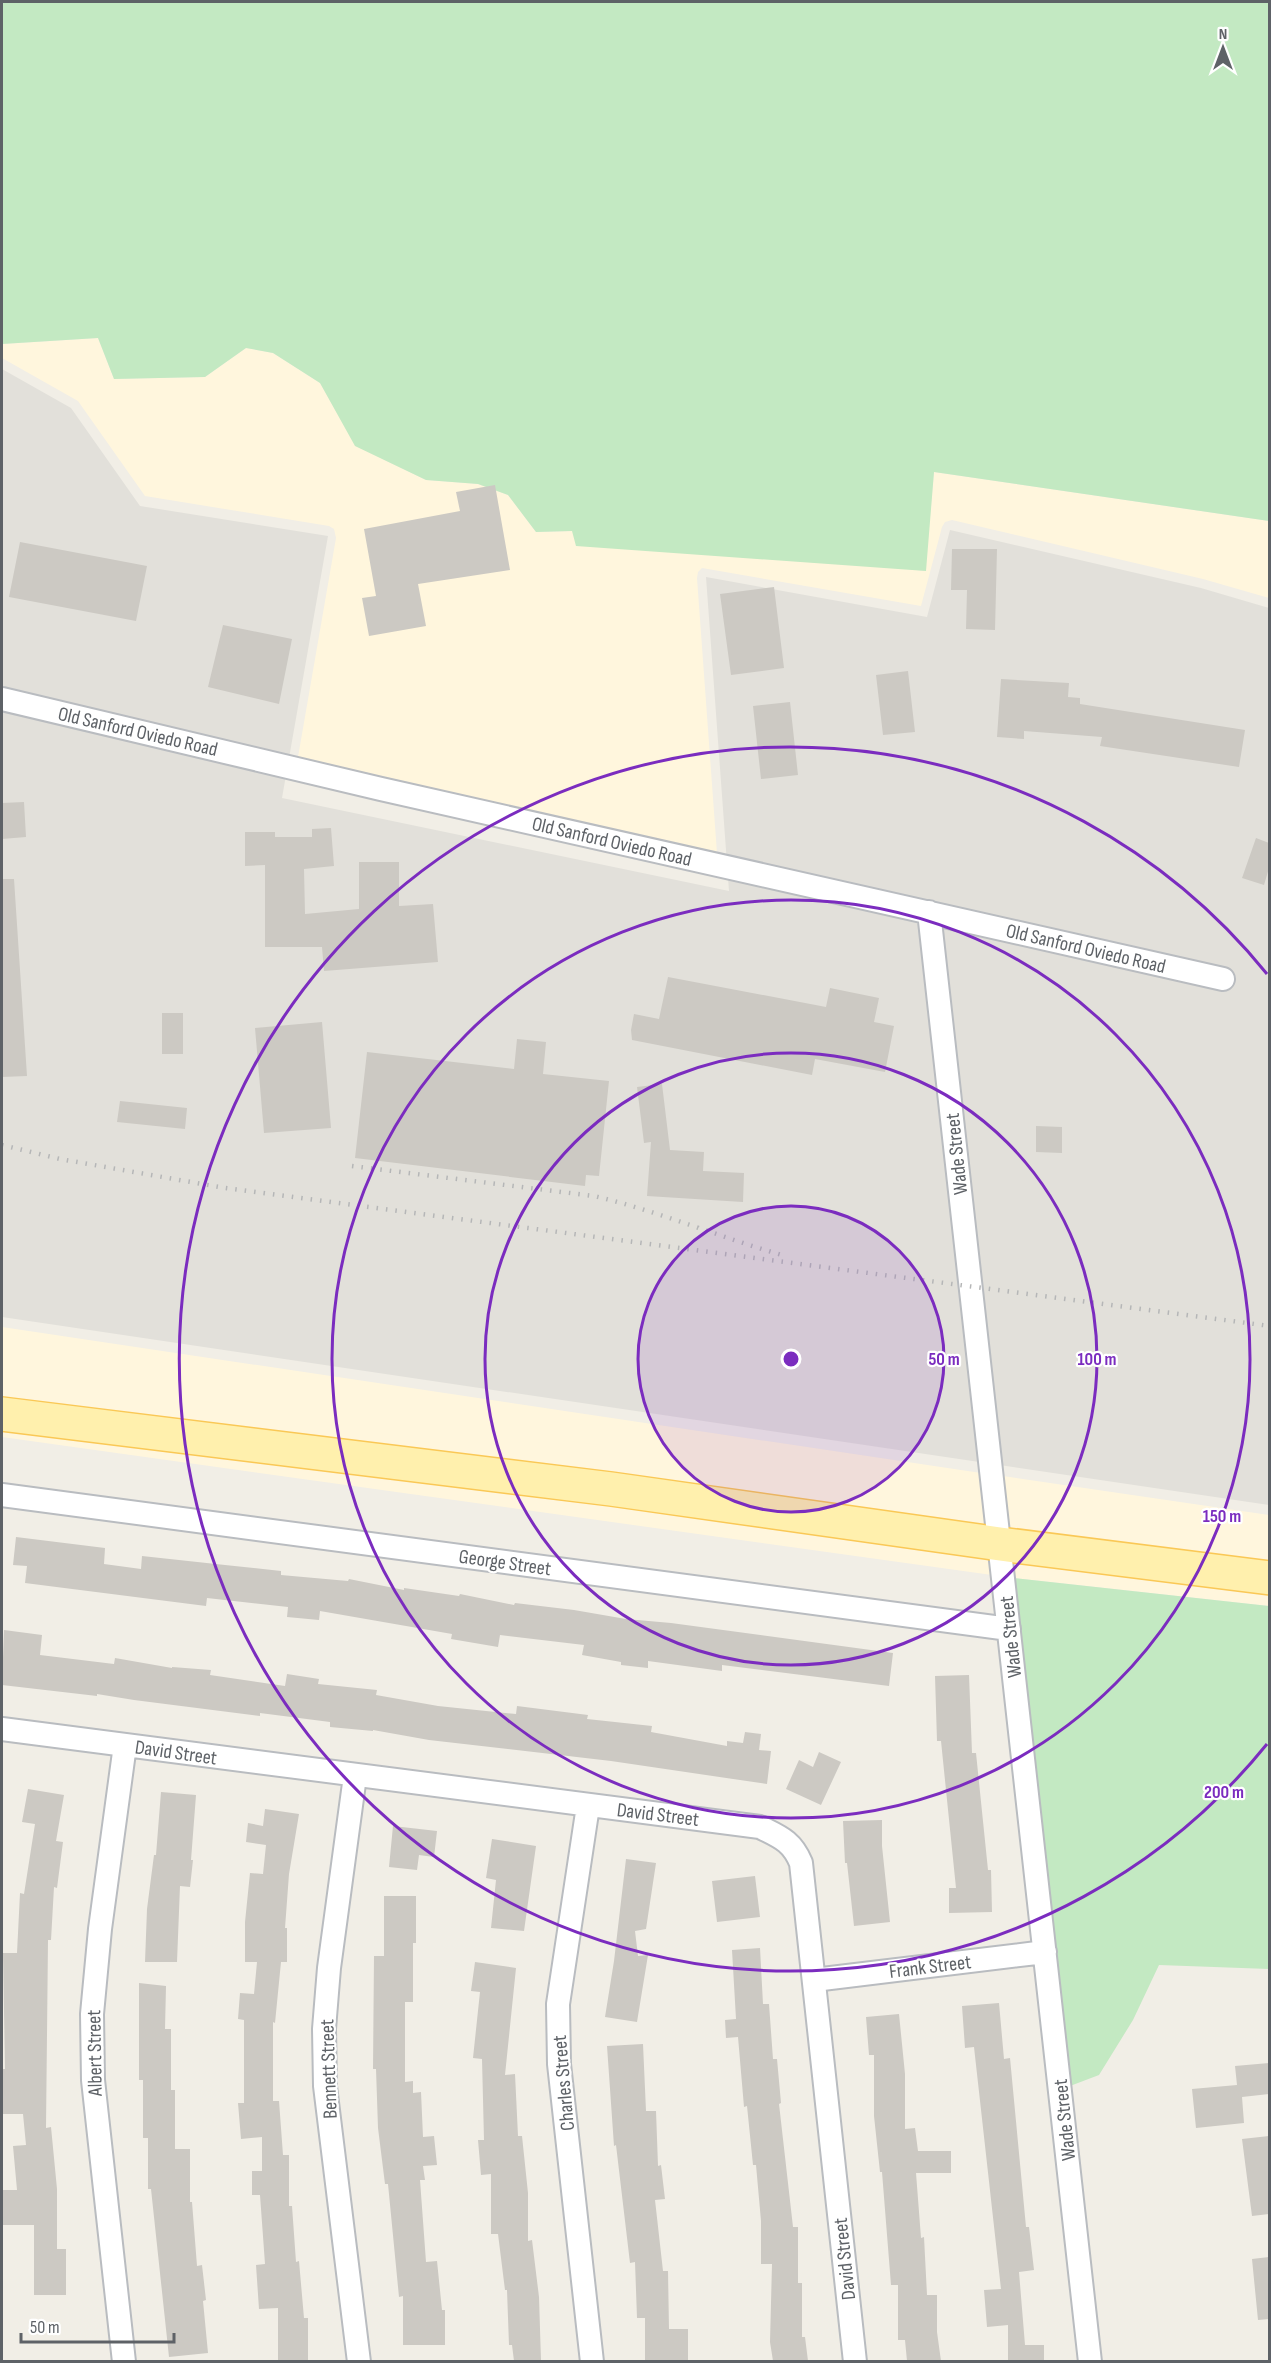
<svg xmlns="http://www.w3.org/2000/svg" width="1271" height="2363" viewBox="0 0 1271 2363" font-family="'Sofia Sans Condensed',sans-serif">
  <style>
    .commercial { fill: #fff6dd }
    .industrial { fill: #e2e0da }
    .green { fill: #c3e9c2 }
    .building { fill: #ccc9c3 }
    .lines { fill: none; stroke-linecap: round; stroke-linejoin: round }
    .minor-casing { stroke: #b9bcc0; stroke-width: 26 }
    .primary-casing { stroke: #fac856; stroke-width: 36 }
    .minor { stroke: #fff; stroke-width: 22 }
    .primary { stroke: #fff0ad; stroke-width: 33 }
    .rail { stroke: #b5b6b7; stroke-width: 4.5; stroke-dasharray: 1.5 8; stroke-linecap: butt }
    .ring { fill: none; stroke: #7b2cbf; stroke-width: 3 }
    .labels { text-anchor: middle; stroke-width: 4.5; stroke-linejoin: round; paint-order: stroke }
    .street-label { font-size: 20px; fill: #5e6267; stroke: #fff }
    .centre { fill: #7b2cbf; stroke: #fff; stroke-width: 3 }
    .ring-label { font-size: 18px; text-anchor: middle; font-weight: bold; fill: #7b2cbf; stroke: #fff; stroke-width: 4.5; stroke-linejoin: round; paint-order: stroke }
  </style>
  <rect width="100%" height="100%" fill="#f1eee6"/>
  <path class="commercial" d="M 98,338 L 114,379 L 205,377 L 246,348 L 273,353 L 320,383 L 356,446 L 426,480 L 478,484 L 508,495 L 536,532 L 573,531 L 925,571 L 934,472 L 1269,521 L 1269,598 L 1203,579 L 952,520 L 945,522 L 942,527 L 921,606 L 702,568 L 698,572 L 697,578 L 717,853 L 298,757 L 336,538 L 334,529 L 329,526 L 145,496 L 78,401 L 2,358 L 2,344 Z
    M 2,1327 L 981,1473 L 988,1530 L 2,1402 Z
    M 2,1426 L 990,1554 L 992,1575 L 2,1437 Z
    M 1003,1476 L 1269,1515 L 1269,1566 L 1009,1533 Z
    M 1012,1557 L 1269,1590 L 1269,1606 L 1014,1578 Z"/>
  <path class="industrial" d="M 2,369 L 71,408 L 140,506 L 328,536 L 282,798 L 729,891 L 706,577 L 927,617 L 950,530 L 1201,588 L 1269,608 L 1269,1505 L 2,1317 Z"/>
  <path class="green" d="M 2,2 L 1269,2 L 1269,521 L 934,472 L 926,571 L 576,546 L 572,531 L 536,532 L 508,495 L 478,484 L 426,480 L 355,446 L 320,383 L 273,353 L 246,348 L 205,377 L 114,379 L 98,338 L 2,344 Z
    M 1014,1578 L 1269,1606 L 1269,1969 L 1159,1965 L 1133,2020 L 1099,2075 L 1070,2086 L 1019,1629 L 1020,1620 L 1018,1619 Z"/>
  <path class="building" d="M 495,485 L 510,570 L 418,584 L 426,626 L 369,636 L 362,598 L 376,596 L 364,529 L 460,511 L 456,492 Z
    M 20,542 L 147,566 L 136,621 L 9,597 Z
    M 952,549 L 997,549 L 995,630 L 966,629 L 967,590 L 951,590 Z
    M 774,587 L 784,668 L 731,675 L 720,594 Z
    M 223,625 L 292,639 L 279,704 L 208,687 Z
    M 908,671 L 915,732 L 883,735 L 876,675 Z
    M 1001,679 L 1069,683 L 1068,697 L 1080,698 L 1080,704 L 1245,730 L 1239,767 L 1100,746 L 1102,737 L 1024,731 L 1024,739 L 997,737 Z
    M 790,702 L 798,775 L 761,779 L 753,706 Z
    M 24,802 L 26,837 L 2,839 L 2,803 Z
    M 331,828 L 334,866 L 304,869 L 305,914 L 359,909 L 359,862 L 399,862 L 399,906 L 433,904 L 438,962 L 324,971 L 322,947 L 265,947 L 265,865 L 245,866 L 245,832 L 275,832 L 275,837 L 312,837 L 312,829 Z
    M 1256,838 L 1269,843 L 1269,868 L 1264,885 L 1242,878 Z
    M 2,879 L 14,879 L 27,1076 L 2,1077 Z
    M 668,977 L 826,1007 L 830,988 L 879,998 L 874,1022 L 894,1026 L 885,1072 L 815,1059 L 812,1075 L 632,1040 L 631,1030 L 634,1014 L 659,1019 Z
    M 162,1013 L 183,1013 L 183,1054 L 162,1054 Z
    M 322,1022 L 331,1128 L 264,1133 L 255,1028 Z
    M 517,1039 L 546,1042 L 543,1074 L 609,1081 L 599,1176 L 586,1175 L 585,1186 L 355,1158 L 367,1052 L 514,1069 Z
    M 662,1084 L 670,1150 L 704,1152 L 703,1171 L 744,1173 L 743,1202 L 647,1196 L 651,1142 L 644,1143 L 637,1087 Z
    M 120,1101 L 187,1108 L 185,1129 L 117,1122 Z
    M 1036,1126 L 1062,1127 L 1062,1153 L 1036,1152 Z
    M 16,1537 L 105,1548 L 104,1564 L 141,1569 L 142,1556 L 225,1565 L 281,1571 L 281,1575 L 348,1581 L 349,1579 L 404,1590 L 404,1588 L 459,1596 L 460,1594 L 514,1605 L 515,1603 L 574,1610 L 626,1619 L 671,1623 L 893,1653 L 889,1686 L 722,1665 L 722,1671 L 648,1661 L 648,1668 L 621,1665 L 621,1662 L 582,1655 L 584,1645 L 500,1635 L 498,1647 L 451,1639 L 452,1634 L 320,1611 L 319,1620 L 287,1617 L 288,1607 L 207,1598 L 206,1606 L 25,1583 L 27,1566 L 13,1565 Z
    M 4,1630 L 42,1635 L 40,1655 L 114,1664 L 115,1658 L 172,1668 L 172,1667 L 211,1670 L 210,1675 L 285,1686 L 287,1674 L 319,1679 L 318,1684 L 377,1690 L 376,1695 L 438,1706 L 516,1714 L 517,1706 L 588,1715 L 587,1719 L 652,1726 L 651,1732 L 727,1746 L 727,1741 L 743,1743 L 745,1732 L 761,1734 L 759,1750 L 771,1751 L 767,1784 L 611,1761 L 429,1740 L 373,1730 L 373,1731 L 330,1727 L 330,1722 L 260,1713 L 260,1716 L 134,1700 L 97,1694 L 97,1696 L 2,1685 Z
    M 969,1675 L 972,1753 L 976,1753 L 988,1870 L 991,1870 L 992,1912 L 949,1913 L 949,1888 L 956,1888 L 941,1741 L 937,1741 L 935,1676 Z
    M 819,1752 L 841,1762 L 821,1805 L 786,1789 L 799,1760 L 813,1767 Z
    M 28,1789 L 64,1795 L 56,1841 L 63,1842 L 57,1888 L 54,1887 L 51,1940 L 48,1940 L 46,2128 L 51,2127 L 57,2189 L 57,2249 L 66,2249 L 66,2295 L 34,2295 L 34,2225 L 2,2225 L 2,2190 L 17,2190 L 13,2146 L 26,2145 L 23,2114 L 2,2114 L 2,2069 L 5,2069 L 3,1953 L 17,1953 L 20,1893 L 24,1894 L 35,1824 L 22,1822 Z
    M 161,1792 L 196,1795 L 191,1860 L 193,1860 L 190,1887 L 180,1886 L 177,1962 L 145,1962 L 147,1909 L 154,1855 L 156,1855 Z
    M 265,1809 L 299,1814 L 289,1874 L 285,1928 L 287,1928 L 287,1962 L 281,1962 L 275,2023 L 273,2022 L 273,2101 L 279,2101 L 283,2155 L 289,2155 L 289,2206 L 292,2206 L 296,2262 L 299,2261 L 304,2318 L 308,2318 L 308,2361 L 278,2361 L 278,2308 L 259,2309 L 256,2265 L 265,2264 L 260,2195 L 252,2195 L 252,2171 L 262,2171 L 262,2137 L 241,2139 L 238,2103 L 244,2103 L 244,2020 L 238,2019 L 240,1993 L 254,1994 L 257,1962 L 245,1962 L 245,1922 L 250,1873 L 263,1874 L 266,1845 L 246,1842 L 248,1823 L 263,1826 Z
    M 882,1820 L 882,1846 L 890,1922 L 854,1926 L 847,1863 L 845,1863 L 843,1821 Z
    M 393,1826 L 437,1831 L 434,1857 L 419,1855 L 417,1870 L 389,1867 Z
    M 492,1839 L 536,1846 L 524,1931 L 491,1928 L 496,1880 L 486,1878 Z
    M 626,1859 L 656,1863 L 646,1929 L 635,1931 L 638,1956 L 648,1955 L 637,2022 L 605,2017 L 614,1961 Z
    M 755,1876 L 760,1917 L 717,1922 L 712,1881 Z
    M 384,1896 L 416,1896 L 416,1943 L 413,1943 L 413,2002 L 405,2002 L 405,2082 L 413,2081 L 413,2093 L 421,2092 L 423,2137 L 434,2136 L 437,2165 L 423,2166 L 425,2180 L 420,2180 L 426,2262 L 437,2261 L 442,2310 L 445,2310 L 445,2345 L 403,2345 L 403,2296 L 399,2297 L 388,2184 L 385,2184 L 378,2128 L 376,2069 L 373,2069 L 374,1956 L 384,1956 Z
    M 760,1948 L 763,2004 L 769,2004 L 773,2059 L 777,2059 L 781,2103 L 779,2104 L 793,2227 L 798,2227 L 798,2283 L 802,2283 L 802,2337 L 805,2337 L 808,2361 L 773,2361 L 770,2342 L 772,2264 L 761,2264 L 761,2221 L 756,2165 L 753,2165 L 747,2106 L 744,2107 L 738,2037 L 726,2038 L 725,2020 L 736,2019 L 732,1950 Z
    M 475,1962 L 516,1968 L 505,2075 L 515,2074 L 518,2136 L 522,2136 L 528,2193 L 528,2241 L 532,2240 L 539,2297 L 541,2361 L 514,2361 L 512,2345 L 509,2345 L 507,2290 L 505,2290 L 498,2234 L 491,2234 L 491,2174 L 481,2175 L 478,2140 L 484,2140 L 482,2059 L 473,2058 L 480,1992 L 471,1991 Z
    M 139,1983 L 166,1986 L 165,2029 L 171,2029 L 171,2090 L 175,2090 L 175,2149 L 190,2149 L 190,2202 L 192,2202 L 197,2266 L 202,2265 L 206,2300 L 203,2301 L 208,2353 L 169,2357 L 151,2189 L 148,2189 L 148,2138 L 143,2138 L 143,2080 L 139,2080 Z
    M 999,2003 L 1004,2059 L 1010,2058 L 1026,2227 L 1029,2227 L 1034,2270 L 1019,2272 L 1025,2345 L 1044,2345 L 1044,2361 L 1008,2361 L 1008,2325 L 987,2327 L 984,2290 L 1001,2289 L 974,2047 L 965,2048 L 962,2006 Z
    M 899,2014 L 905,2074 L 905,2129 L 915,2128 L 918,2151 L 951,2151 L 951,2173 L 916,2173 L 921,2238 L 924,2237 L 927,2295 L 937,2295 L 937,2332 L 941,2361 L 907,2361 L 905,2340 L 898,2340 L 898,2285 L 891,2285 L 882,2172 L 880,2172 L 874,2116 L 874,2055 L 869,2055 L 866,2017 Z
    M 643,2044 L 646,2111 L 656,2111 L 658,2166 L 661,2165 L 665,2199 L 655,2200 L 663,2271 L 668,2271 L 669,2329 L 688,2329 L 688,2360 L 680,2361 L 645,2361 L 645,2318 L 637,2318 L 635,2262 L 630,2263 L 616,2145 L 614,2146 L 607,2046 Z
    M 1269,2063 L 1269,2094 L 1242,2097 L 1244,2123 L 1196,2128 L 1192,2089 L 1237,2085 L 1235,2066 Z
    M 1269,2136 L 1269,2214 L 1252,2216 L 1242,2139 Z
    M 1269,2257 L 1269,2319 L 1258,2320 L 1252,2259 Z"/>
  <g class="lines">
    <defs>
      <path id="minor" d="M 2,699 L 381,789 L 1223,979
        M 929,912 L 1090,2362
        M 2,1495 L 1009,1629
        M 2,1729 L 760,1827 C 780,1837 792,1841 801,1863 L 855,2362
        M 355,1776 L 329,1968 L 324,2029 L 325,2086 L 359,2362
        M 588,1806 L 558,2004 L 559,2064 L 592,2362
        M 814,1980 L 1045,1952
        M 124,2362 L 93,2080 L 92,2014 L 100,1929 L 125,1745"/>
      <path id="primary" d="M 2,1414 L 611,1489 L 1000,1544 L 1270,1578"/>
    </defs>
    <use href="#minor" class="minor-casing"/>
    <use href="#primary" class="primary-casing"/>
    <use href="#minor" class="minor"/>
    <use href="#primary" class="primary"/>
    <path class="rail" d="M 2,1145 L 60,1159 L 225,1188 L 1270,1326
      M 352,1166 L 594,1196 C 658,1211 719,1237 782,1255"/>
  </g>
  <circle cx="791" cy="1359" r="153" fill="#7b2cbf" fill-opacity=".12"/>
  <g class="ring">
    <circle cx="791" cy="1359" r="153"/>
    <circle cx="791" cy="1359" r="306"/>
    <circle cx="791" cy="1359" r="459"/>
    <path d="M1267 1744A612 612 0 1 1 1267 974"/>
  </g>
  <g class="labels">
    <g class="street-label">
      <text transform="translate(138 731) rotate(13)" y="7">Old Sanford Oviedo Road</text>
      <text transform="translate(612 841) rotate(13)" y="7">Old Sanford Oviedo Road</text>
      <text transform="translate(1086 948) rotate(13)" y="7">Old Sanford Oviedo Road</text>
      <text transform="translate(956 1154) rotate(-96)" y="7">Wade Street</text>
      <text transform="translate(505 1562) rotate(8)" y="7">George Street</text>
      <text transform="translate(1010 1637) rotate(-96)" y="7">Wade Street</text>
      <text transform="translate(176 1752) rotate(8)" y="7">David Street</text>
      <text transform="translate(658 1814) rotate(7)" y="7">David Street</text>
      <text transform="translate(930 1966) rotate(-7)" y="7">Frank Street</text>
      <text transform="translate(94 2053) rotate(-91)" y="7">Albert Street</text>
      <text transform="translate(328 2069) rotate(-92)" y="7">Bennett Street</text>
      <text transform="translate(563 2083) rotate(-95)" y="7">Charles Street</text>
      <text transform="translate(1064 2120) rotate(-96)" y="7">Wade Street</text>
      <text transform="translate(844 2259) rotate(-96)" y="7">David Street</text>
    </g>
  </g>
  <circle cx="791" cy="1359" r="9" class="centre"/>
  <g class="ring-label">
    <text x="944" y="1365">50 m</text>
    <text x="1097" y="1365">100 m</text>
    <text x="1222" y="1522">150 m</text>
    <text x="1224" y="1798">200 m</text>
  </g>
  <rect width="1271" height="2363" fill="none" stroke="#5e6267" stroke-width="6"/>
  <g transform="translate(1223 48)" stroke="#ffffff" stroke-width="4.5" paint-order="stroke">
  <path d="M0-4.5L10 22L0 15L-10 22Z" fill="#5e6267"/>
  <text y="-9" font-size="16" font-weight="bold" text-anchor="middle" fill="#5e6267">N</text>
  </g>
  <path d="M21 2333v9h153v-9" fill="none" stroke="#5e6267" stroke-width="3"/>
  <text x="30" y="2333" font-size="18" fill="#5e6267" stroke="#ffffff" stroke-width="4.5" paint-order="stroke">50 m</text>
</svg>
